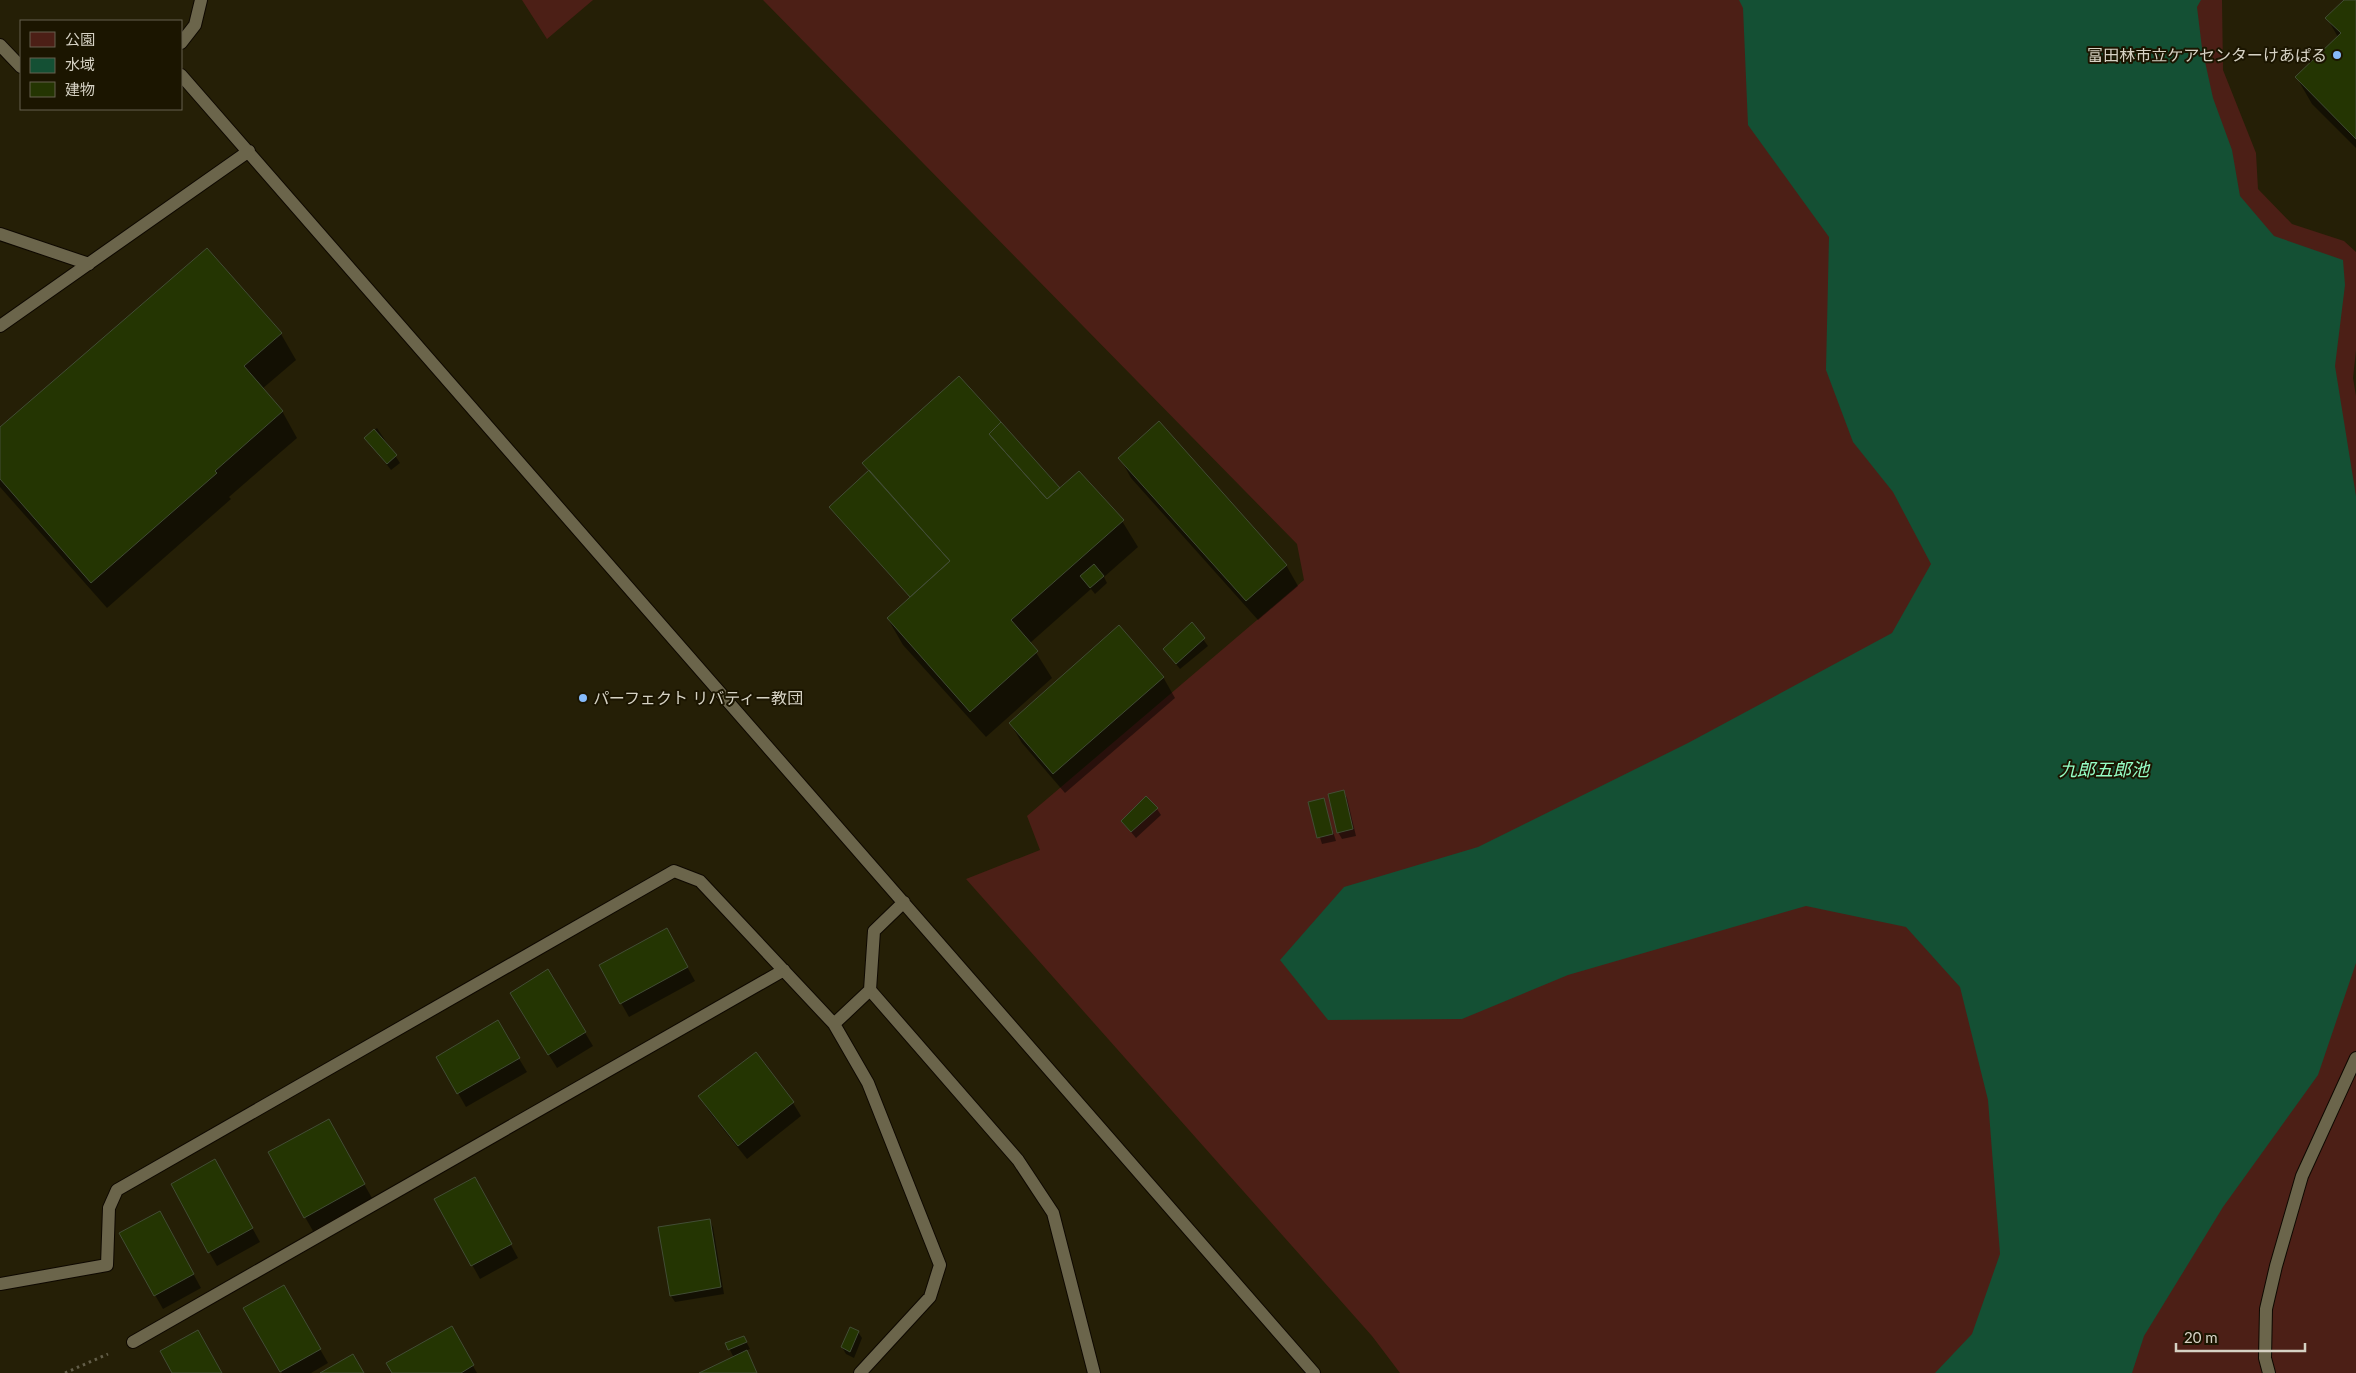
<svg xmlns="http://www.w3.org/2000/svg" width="2356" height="1373" viewBox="0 0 2356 1373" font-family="Lato,'Noto Sans JP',sans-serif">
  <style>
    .green { fill: #4c1f16 }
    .water { fill: #145034 }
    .shadow { fill: #0007 }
    .building { fill: #243502; stroke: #424d35 }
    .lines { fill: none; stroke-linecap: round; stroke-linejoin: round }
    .service-casing { stroke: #0e0800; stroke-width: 14 }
    .path { stroke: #635e49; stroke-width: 3; stroke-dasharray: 2.5 4; stroke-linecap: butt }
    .service { stroke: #6b654b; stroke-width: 12 }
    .poi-dot { fill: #86bbfb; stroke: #1b1500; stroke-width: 2 }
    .labels { text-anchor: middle; stroke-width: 4; stroke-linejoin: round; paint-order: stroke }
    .poi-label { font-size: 16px; fill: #d6d2c4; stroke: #1b1500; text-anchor: end }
    .water-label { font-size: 18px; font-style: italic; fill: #95fec5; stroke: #1b1500 }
  </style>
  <rect width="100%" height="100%" fill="#251f06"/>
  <path class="green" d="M 522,0 L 593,0 L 547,39 Z
    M 763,0 L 2222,0 L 2223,70 L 2256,153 L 2258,189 L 2292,224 L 2344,241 L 2356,252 L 2356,350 L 2353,378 L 2356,396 L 2356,1373 L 1400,1373 L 1372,1336 L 966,879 L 1040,850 L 1027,816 L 1304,580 L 1297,544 Z"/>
  <path class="water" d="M 1739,0 L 2201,0 L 2197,7 L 2202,48 L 2213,98 L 2232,150 L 2240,196 L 2274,236 L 2343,260 L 2345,285 L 2335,366 L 2356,496 L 2356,963 L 2318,1075 L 2223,1207 L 2144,1336 L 2132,1373 L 1935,1373 L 1972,1334 L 2000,1254 L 1988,1100 L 1960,987 L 1906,927 L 1806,906 L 1568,975 L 1462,1019 L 1328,1020 L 1280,960 L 1344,887 L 1478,847 L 1688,743 L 1892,633 L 1931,564 L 1893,492 L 1853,442 L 1826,370 L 1829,237 L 1748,125 L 1743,8 Z"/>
  <path class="shadow" d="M 2345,0 L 2356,0 L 2356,148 L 2312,104 L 2297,78 L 2338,37 L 2327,18 Z
    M 281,334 L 296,360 L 262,389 L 282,411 L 297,438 L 229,497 L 231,499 L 107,608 L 0,487 L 0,429 Z
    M 377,428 L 400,463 L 391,470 L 366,438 Z
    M 1120,458 L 1286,565 L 1298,586 L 1258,620 L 1131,478 Z
    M 864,463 L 1059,489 L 1122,521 L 1138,547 L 1104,577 L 1107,583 L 1095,594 L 1091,589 L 1030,643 L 1052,678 L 986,737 L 903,645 L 888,619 L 911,598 L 830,507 L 869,472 Z
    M 1192,624 L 1208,646 L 1180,669 L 1164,649 Z
    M 1163,677 L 1175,698 L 1065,793 L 1022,743 L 1010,723 Z
    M 1344,792 L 1347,798 L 1356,836 L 1342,839 L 1338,832 Z
    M 1323,800 L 1336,841 L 1322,844 L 1309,803 Z
    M 1157,809 L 1161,815 L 1136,838 L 1122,821 Z
    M 666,929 L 695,981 L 629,1017 L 600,966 Z
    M 548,971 L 593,1046 L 557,1068 L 519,1007 Z
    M 497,1022 L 527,1072 L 466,1107 L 438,1058 Z
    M 700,1096 L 793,1103 L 801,1116 L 747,1159 L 708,1110 Z
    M 328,1121 L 372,1198 L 313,1231 L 305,1217 Z
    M 215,1161 L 260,1242 L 217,1266 L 209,1252 Z
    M 482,1192 L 518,1258 L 480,1279 L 436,1200 Z
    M 709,1220 L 713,1227 L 724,1294 L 675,1302 L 671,1296 Z
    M 167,1226 L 201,1288 L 163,1309 L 155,1295 Z
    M 284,1287 L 328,1363 L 311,1373 L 282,1373 L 245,1309 Z
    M 451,1328 L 477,1373 L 394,1373 Z
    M 858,1332 L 862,1338 L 854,1358 L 846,1354 L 842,1347 Z
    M 744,1337 L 750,1349 L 745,1351 L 757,1373 L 702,1373 L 734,1358 L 727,1344 Z"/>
  <path class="building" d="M 2344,0 L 2356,0 L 2356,139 L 2295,77 L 2341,33 L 2325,18 Z
    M 207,248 L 282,333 L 244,366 L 283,411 L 215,471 L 217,473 L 91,583 L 0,479 L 0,427 Z
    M 959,376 L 1001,422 L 989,434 L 1047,499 L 1079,471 L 1124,520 L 1011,620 L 1038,651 L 970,712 L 887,618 L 950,561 L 862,463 Z
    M 1159,421 L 1287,565 L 1246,601 L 1118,458 Z
    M 1001,422 L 1060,488 L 1047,499 L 989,434 Z
    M 374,429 L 397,455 L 387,464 L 364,438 Z
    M 869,470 L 950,561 L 910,597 L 829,507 Z
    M 1094,564 L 1104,576 L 1090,588 L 1080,576 Z
    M 1192,622 L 1205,638 L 1176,664 L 1163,649 Z
    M 1119,625 L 1164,677 L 1053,774 L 1009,723 Z
    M 1344,790 L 1353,829 L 1337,833 L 1328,794 Z
    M 1146,796 L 1158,808 L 1131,832 L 1121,821 Z
    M 1324,798 L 1333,834 L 1317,838 L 1308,802 Z
    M 667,928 L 688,967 L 620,1004 L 599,965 Z
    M 548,969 L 586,1032 L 548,1055 L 510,993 Z
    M 498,1020 L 520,1058 L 457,1094 L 436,1057 Z
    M 756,1052 L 794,1102 L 738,1146 L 698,1096 Z
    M 329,1119 L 365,1184 L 304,1218 L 268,1152 Z
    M 215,1159 L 253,1228 L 208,1253 L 171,1184 Z
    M 475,1177 L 512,1244 L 471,1266 L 434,1199 Z
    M 160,1211 L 194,1274 L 154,1296 L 119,1233 Z
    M 710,1219 L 721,1287 L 670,1296 L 658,1227 Z
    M 284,1285 L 321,1349 L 280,1372 L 243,1308 Z
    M 452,1326 L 474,1365 L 461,1373 L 392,1373 L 386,1363 Z
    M 850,1327 L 859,1331 L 850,1352 L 841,1347 Z
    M 198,1330 L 222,1373 L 172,1373 L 160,1351 Z
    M 744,1336 L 747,1342 L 728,1350 L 725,1343 Z
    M 747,1350 L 757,1373 L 699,1373 Z
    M 353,1354 L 364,1373 L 320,1373 Z"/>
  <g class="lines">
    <defs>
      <path id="service" d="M 181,43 L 195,25 L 201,0
        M 0,45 L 21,67
        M 181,75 L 1314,1373
        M 0,234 L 89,264
        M 0,326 L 249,151
        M 870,990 L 1018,1160 L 1053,1213 L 1094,1373
        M 834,1024 L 870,990 L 874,931 L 904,902
        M 0,1284 L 107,1265 L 109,1208 L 117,1190 L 674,871 L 700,881 L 834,1024 L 868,1083 L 940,1265 L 930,1297 L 860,1373
        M 133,1342 L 784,970
        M 2269,1373 L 2265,1358 L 2266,1309 L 2276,1266 L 2302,1176 L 2356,1058"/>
    </defs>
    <use href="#service" class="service-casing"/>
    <path class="path" d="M 65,1373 L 108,1354"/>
    <use href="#service" class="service"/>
  </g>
  <g class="poi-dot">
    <circle cx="2337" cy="55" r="5"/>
    <circle cx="583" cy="698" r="5"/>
  </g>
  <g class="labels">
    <g class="poi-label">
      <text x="2327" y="61">富田林市立ケアセンターけあぱる</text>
      <text x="593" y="704" text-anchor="start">パーフェクト リバティー教団</text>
    </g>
    <g class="water-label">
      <text x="2104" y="776">九郎五郎池</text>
    </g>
  </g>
  <rect x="20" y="20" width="162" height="90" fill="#1b1500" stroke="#66614e"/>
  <rect x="30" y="32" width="25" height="15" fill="#4c1f16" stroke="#66614e"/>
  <text x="65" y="45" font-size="15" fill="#d6d2c4">公園</text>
  <rect x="30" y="58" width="25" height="15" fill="#145034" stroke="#66614e"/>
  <text x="65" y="70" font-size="15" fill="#d6d2c4">水域</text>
  <rect x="30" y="82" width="25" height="15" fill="#243502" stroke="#66614e"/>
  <text x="65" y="95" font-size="15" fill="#d6d2c4">建物</text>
  <path d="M2176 1343v8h129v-8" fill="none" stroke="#d6d2c4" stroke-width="2.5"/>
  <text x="2184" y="1343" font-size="15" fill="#d6d2c4" stroke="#1b1500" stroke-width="4" paint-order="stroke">20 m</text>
</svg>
